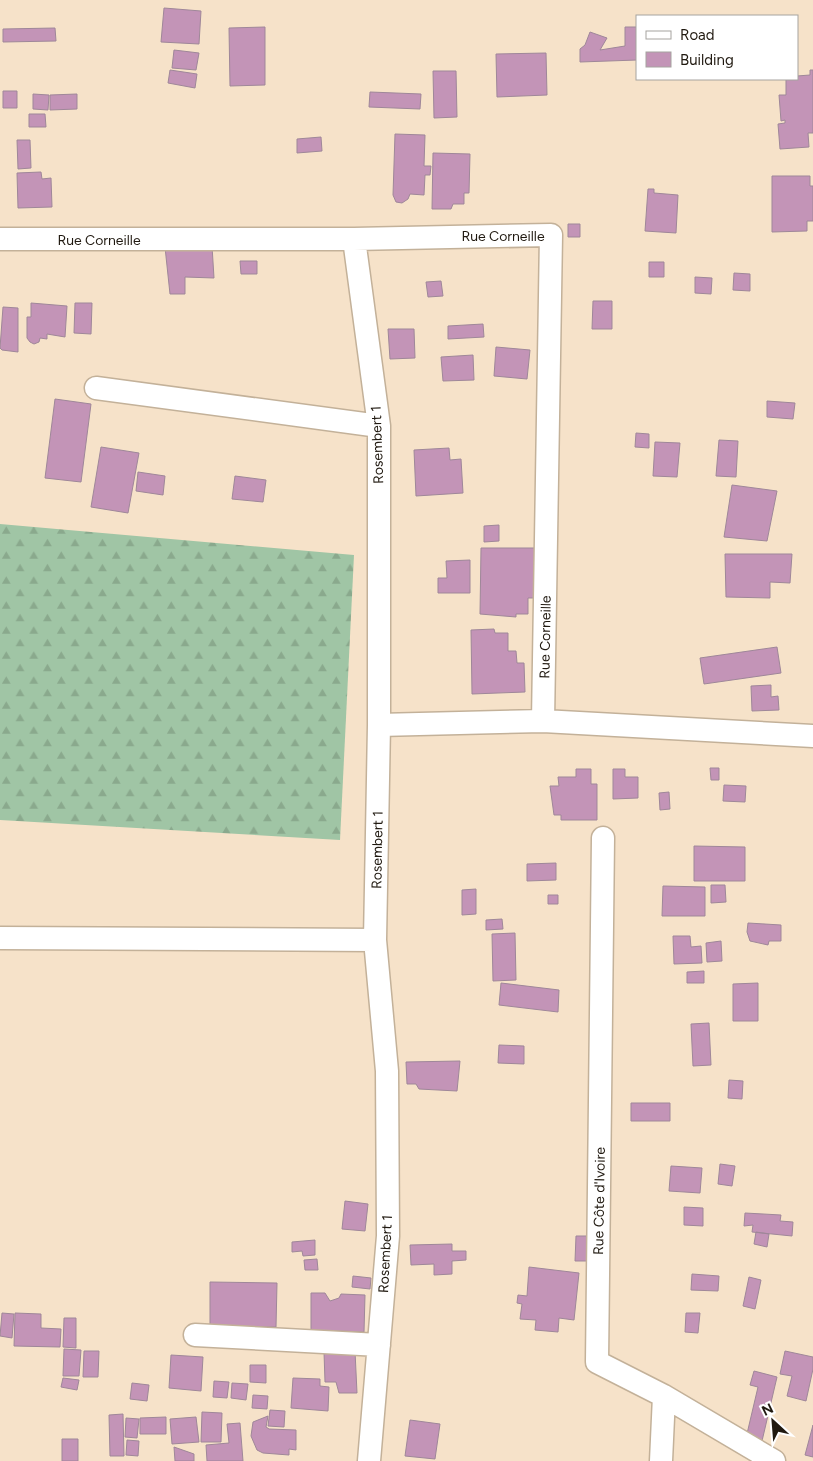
<svg xmlns="http://www.w3.org/2000/svg" width="813" height="1461" viewBox="0 0 813 1461" font-family="Figtree,sans-serif">
  <style>
    .forest { fill: url(#forest-firs) }
    .building { fill: #c394b7; stroke: #9f8799 }
    .lines { fill: none; stroke-linecap: round; stroke-linejoin: round }
    .street-casing { stroke: #c3b199; stroke-width: 25 }
    .street { stroke: #fff; stroke-width: 22 }
    .labels { text-anchor: middle; stroke-width: 4.5; stroke-linejoin: round; paint-order: stroke }
    .street-label { font-size: 14px; fill: #201910; stroke: #fff }
  </style>
  <defs>
    <pattern id="forest-firs" width="22" height="20" patternUnits="userSpaceOnUse" patternTransform="scale(1.25)"><rect width="22" height="20" fill="#a0c5a5"/><path d="M5 1l3.5 6h-7zM16 11l3.5 6h-7z" fill="#8aa98d"/></pattern>
  </defs>
  <rect width="100%" height="100%" fill="#f6e2c9"/>
  <path class="forest" d="M 0,524 L 354,555 L 340,840 L 0,820 Z"/>
  <path class="building" d="M 164,8 L 201,11 L 199,44 L 161,42 Z
    M 265,27 L 265,85 L 230,86 L 229,28 Z
    M 625,27 L 637,27 L 637,60 L 580,62 L 580,49 L 585,45 L 590,32 L 607,38 L 600,50 L 625,46 Z
    M 55,28 L 56,41 L 3,42 L 3,29 Z
    M 174,50 L 199,53 L 196,70 L 172,68 Z
    M 546,53 L 547,95 L 497,97 L 496,54 Z
    M 170,70 L 197,74 L 195,88 L 168,83 Z
    M 810,70 L 813,70 L 813,133 L 808,133 L 809,147 L 780,149 L 778,124 L 785,123 L 785,120 L 781,121 L 779,95 L 786,95 L 786,79 L 797,79 L 797,76 L 810,75 Z
    M 433,71 L 456,71 L 457,117 L 434,118 Z
    M 3,91 L 17,91 L 17,108 L 3,108 Z
    M 370,92 L 421,94 L 420,109 L 369,107 Z
    M 33,94 L 49,95 L 48,110 L 33,109 Z
    M 77,94 L 77,109 L 50,110 L 50,95 Z
    M 29,114 L 45,114 L 46,127 L 29,127 Z
    M 395,134 L 425,135 L 424,166 L 431,166 L 430,175 L 425,175 L 424,195 L 410,194 L 408,199 L 402,203 L 396,202 L 393,195 Z
    M 321,137 L 322,151 L 297,153 L 297,139 Z
    M 17,140 L 30,140 L 31,168 L 18,169 Z
    M 433,153 L 470,154 L 469,193 L 464,193 L 464,204 L 453,204 L 451,209 L 432,209 Z
    M 41,172 L 42,179 L 51,178 L 52,207 L 18,208 L 17,173 Z
    M 772,176 L 810,176 L 810,186 L 813,186 L 813,221 L 807,221 L 807,231 L 772,232 Z
    M 648,189 L 654,189 L 654,193 L 678,195 L 676,233 L 645,231 Z
    M 568,224 L 580,224 L 580,237 L 568,237 Z
    M 212,246 L 214,278 L 185,277 L 185,294 L 170,294 L 165,247 Z
    M 240,261 L 257,261 L 257,274 L 241,274 Z
    M 649,262 L 664,262 L 664,277 L 649,277 Z
    M 734,273 L 750,274 L 750,291 L 733,290 Z
    M 695,277 L 712,278 L 711,294 L 695,293 Z
    M 441,281 L 443,296 L 428,297 L 426,282 Z
    M 593,301 L 612,301 L 612,329 L 592,329 Z
    M 31,303 L 67,306 L 65,337 L 47,334 L 47,339 L 40,338 L 39,342 L 34,344 L 30,342 L 27,338 L 27,317 L 31,317 Z
    M 75,303 L 92,303 L 91,334 L 74,333 Z
    M 3,307 L 18,308 L 18,352 L 2,350 L 0,348 Z
    M 483,324 L 484,337 L 448,339 L 448,326 Z
    M 388,329 L 414,329 L 415,358 L 390,359 Z
    M 496,347 L 530,350 L 527,379 L 494,376 Z
    M 473,355 L 474,380 L 443,381 L 441,357 Z
    M 55,399 L 91,404 L 81,482 L 45,478 Z
    M 767,401 L 795,403 L 793,419 L 767,417 Z
    M 636,433 L 649,434 L 649,448 L 635,447 Z
    M 719,440 L 738,441 L 736,477 L 716,476 Z
    M 655,442 L 680,443 L 677,477 L 653,476 Z
    M 101,447 L 139,453 L 128,513 L 91,507 Z
    M 449,448 L 450,460 L 461,459 L 463,493 L 416,496 L 414,450 Z
    M 138,472 L 165,476 L 163,495 L 136,491 Z
    M 235,476 L 266,480 L 263,502 L 232,499 Z
    M 732,485 L 777,491 L 767,541 L 724,537 Z
    M 499,525 L 499,541 L 484,542 L 484,526 Z
    M 481,548 L 539,548 L 538,598 L 528,598 L 528,614 L 516,614 L 516,617 L 480,614 Z
    M 725,554 L 792,554 L 790,583 L 770,582 L 770,598 L 726,597 Z
    M 470,560 L 470,593 L 438,593 L 438,578 L 447,578 L 446,561 Z
    M 494,629 L 495,633 L 508,633 L 508,651 L 516,651 L 517,663 L 524,663 L 525,692 L 472,694 L 471,630 Z
    M 777,647 L 781,673 L 704,684 L 700,658 Z
    M 771,685 L 771,697 L 778,696 L 779,710 L 752,711 L 751,686 Z
    M 710,768 L 719,768 L 719,780 L 711,780 Z
    M 576,769 L 591,769 L 591,784 L 597,784 L 597,820 L 561,820 L 561,815 L 554,815 L 550,786 L 559,786 L 558,777 L 576,777 Z
    M 613,769 L 625,769 L 625,777 L 638,777 L 638,798 L 613,799 Z
    M 724,785 L 746,786 L 745,802 L 723,801 Z
    M 669,792 L 670,809 L 660,810 L 659,793 Z
    M 694,846 L 745,847 L 745,881 L 694,881 Z
    M 556,863 L 556,880 L 527,881 L 527,864 Z
    M 711,885 L 725,885 L 726,902 L 711,903 Z
    M 663,886 L 705,887 L 705,916 L 662,916 Z
    M 476,889 L 476,914 L 462,915 L 462,890 Z
    M 548,895 L 558,895 L 558,904 L 548,904 Z
    M 502,919 L 503,929 L 486,930 L 486,920 Z
    M 748,923 L 781,925 L 781,941 L 769,941 L 768,945 L 750,941 L 747,932 Z
    M 515,933 L 516,980 L 493,981 L 492,934 Z
    M 673,936 L 690,936 L 691,947 L 701,946 L 702,963 L 674,964 Z
    M 721,941 L 722,961 L 707,962 L 706,943 Z
    M 704,971 L 704,983 L 687,983 L 687,972 Z
    M 501,983 L 559,990 L 558,1012 L 499,1005 Z
    M 758,983 L 758,1021 L 733,1021 L 733,984 Z
    M 709,1023 L 711,1065 L 693,1066 L 691,1024 Z
    M 499,1045 L 524,1046 L 524,1064 L 498,1063 Z
    M 460,1061 L 457,1091 L 419,1089 L 416,1084 L 407,1084 L 406,1062 Z
    M 729,1080 L 743,1081 L 742,1099 L 728,1098 Z
    M 631,1103 L 670,1103 L 670,1121 L 631,1121 Z
    M 720,1164 L 735,1166 L 732,1186 L 718,1184 Z
    M 671,1166 L 702,1168 L 700,1193 L 669,1191 Z
    M 345,1201 L 368,1204 L 365,1231 L 342,1229 Z
    M 684,1207 L 703,1208 L 703,1226 L 684,1225 Z
    M 745,1213 L 781,1215 L 780,1221 L 793,1222 L 792,1236 L 752,1232 L 753,1225 L 744,1226 Z
    M 756,1232 L 769,1234 L 767,1247 L 754,1244 Z
    M 576,1236 L 588,1236 L 587,1261 L 575,1261 Z
    M 315,1240 L 315,1255 L 303,1256 L 302,1251 L 292,1252 L 292,1242 Z
    M 452,1244 L 452,1251 L 466,1251 L 466,1260 L 452,1261 L 452,1274 L 434,1275 L 434,1264 L 411,1265 L 410,1245 Z
    M 317,1259 L 318,1270 L 305,1270 L 304,1260 Z
    M 529,1267 L 579,1273 L 574,1320 L 559,1318 L 558,1332 L 535,1330 L 536,1320 L 520,1319 L 522,1304 L 517,1303 L 518,1295 L 527,1296 Z
    M 692,1274 L 719,1276 L 718,1291 L 691,1290 Z
    M 353,1276 L 371,1278 L 370,1289 L 352,1287 Z
    M 749,1277 L 761,1280 L 755,1309 L 743,1306 Z
    M 210,1282 L 277,1283 L 276,1327 L 210,1326 Z
    M 311,1293 L 325,1293 L 330,1301 L 339,1298 L 341,1294 L 365,1295 L 364,1332 L 311,1330 Z
    M 2,1313 L 14,1314 L 12,1338 L 0,1336 Z
    M 15,1313 L 41,1314 L 41,1328 L 61,1329 L 60,1347 L 14,1346 Z
    M 686,1313 L 700,1313 L 698,1333 L 685,1332 Z
    M 64,1318 L 76,1318 L 76,1348 L 63,1347 Z
    M 64,1349 L 81,1350 L 79,1376 L 63,1376 Z
    M 84,1351 L 99,1351 L 98,1377 L 83,1377 Z
    M 355,1351 L 357,1393 L 339,1393 L 336,1382 L 325,1382 L 324,1352 Z
    M 785,1351 L 813,1357 L 813,1369 L 806,1401 L 787,1396 L 792,1376 L 780,1374 Z
    M 171,1355 L 203,1357 L 201,1391 L 169,1388 Z
    M 250,1365 L 266,1365 L 266,1383 L 250,1382 Z
    M 754,1371 L 777,1377 L 762,1441 L 746,1438 L 758,1387 L 750,1385 Z
    M 63,1378 L 79,1380 L 77,1390 L 61,1387 Z
    M 293,1378 L 320,1379 L 320,1386 L 329,1387 L 328,1411 L 291,1408 Z
    M 214,1381 L 229,1382 L 227,1398 L 213,1397 Z
    M 132,1383 L 149,1385 L 147,1401 L 130,1399 Z
    M 232,1383 L 248,1384 L 246,1400 L 231,1398 Z
    M 253,1395 L 268,1396 L 267,1409 L 252,1408 Z
    M 270,1410 L 285,1411 L 284,1427 L 268,1426 Z
    M 202,1412 L 222,1413 L 221,1442 L 201,1442 Z
    M 123,1414 L 124,1456 L 110,1456 L 109,1415 Z
    M 268,1416 L 266,1427 L 269,1429 L 296,1430 L 296,1450 L 289,1449 L 289,1455 L 263,1453 L 257,1450 L 251,1436 L 253,1422 Z
    M 166,1417 L 166,1434 L 140,1434 L 140,1418 Z
    M 196,1417 L 199,1442 L 172,1444 L 170,1419 Z
    M 126,1418 L 139,1419 L 137,1438 L 125,1437 Z
    M 410,1420 L 440,1424 L 435,1459 L 405,1456 Z
    M 240,1423 L 243,1461 L 207,1461 L 206,1445 L 229,1443 L 227,1424 Z
    M 813,1425 L 813,1457 L 805,1455 Z
    M 62,1439 L 78,1439 L 78,1461 L 62,1461 Z
    M 127,1440 L 139,1441 L 138,1456 L 126,1455 Z
    M 174,1447 L 194,1454 L 194,1461 L 175,1461 Z"/>
  <g class="lines">
    <defs>
      <path id="street" d="M 0,239 L 354,239 L 551,235 L 543,721
        M 354,239 L 379,426 L 379,725 L 375,940 L 387,1071 L 388,1236 L 369,1461
        M 96,388 L 379,426
        M 379,725 L 543,721 L 813,736
        M 603,838 L 597,1362 L 664,1396 L 774,1461
        M 0,938 L 375,940
        M 195,1335 L 379,1345
        M 661,1461 L 664,1396"/>
    </defs>
    <use href="#street" class="street-casing"/>
    <use href="#street" class="street"/>
  </g>
  <g class="labels">
    <g class="street-label">
      <text x="503" y="241">Rue Corneille</text>
      <text x="99" y="245">Rue Corneille</text>
      <text transform="translate(377 445) rotate(-92)" y="5">Rosembert 1</text>
      <text transform="translate(545 637) rotate(-89)" y="5">Rue Corneille</text>
      <text transform="translate(377 850) rotate(-89)" y="5">Rosembert 1</text>
      <text transform="translate(599 1201) rotate(-89)" y="5">Rue Côte d'Ivoire</text>
      <text transform="translate(385 1254) rotate(-87)" y="5">Rosembert 1</text>
    </g>
  </g>
  <rect x="636" y="15" width="162" height="65" fill="#ffffff" stroke="#a6a39f"/>
  <rect x="646" y="31" width="25" height="8" fill="#ffffff" stroke="#a6a39f"/>
  <text x="680" y="40" font-size="15" fill="#201910">Road</text>
  <rect x="646" y="52" width="25" height="15" fill="#c394b7" stroke="#a6a39f"/>
  <text x="680" y="65" font-size="15" fill="#201910">Building</text>
  <g transform="translate(773 1421) rotate(334)" stroke="#ffffff" stroke-width="4" paint-order="stroke">
  <path d="M0-4L9 19L0 12L-9 19Z" fill="#201910"/>
  <text y="-8" font-size="14" font-weight="bold" text-anchor="middle" fill="#201910">N</text>
  </g>
</svg>
